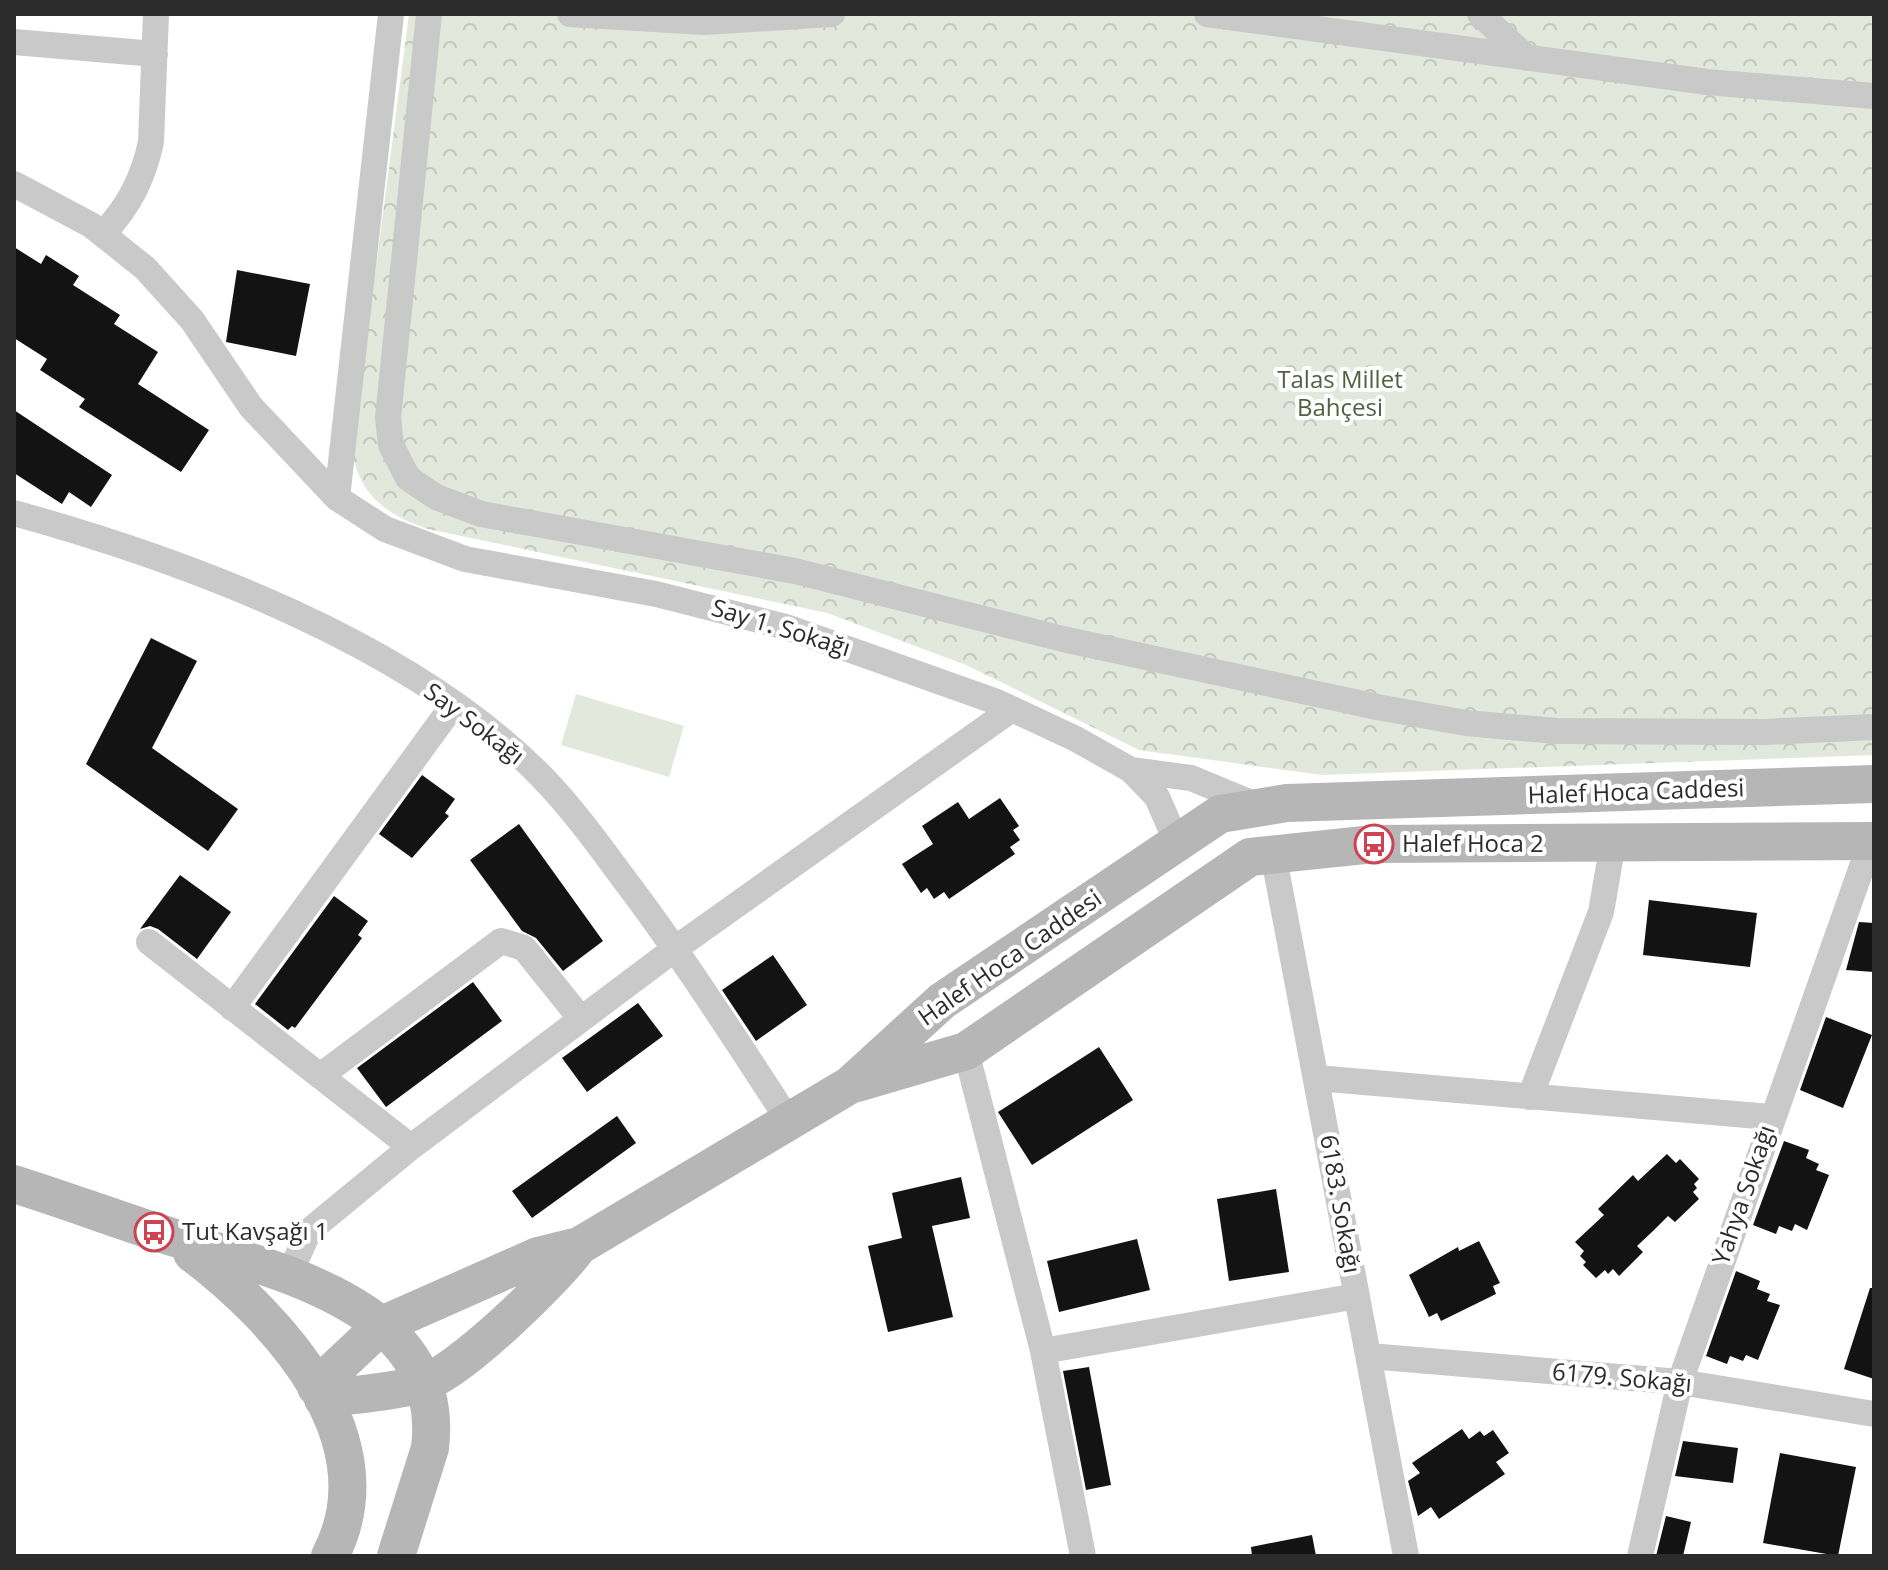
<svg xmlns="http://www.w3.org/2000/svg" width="1888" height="1570" viewBox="0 0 1888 1570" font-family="'Open Sans',sans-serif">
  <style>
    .forest { fill: url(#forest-crowns) }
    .pitch { fill: #e2e8db }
    .building { fill: #131313 }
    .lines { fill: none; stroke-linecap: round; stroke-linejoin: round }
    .street { stroke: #c9c9c9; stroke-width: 26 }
    .secondary { stroke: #b6b6b6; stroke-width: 38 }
    .labels { text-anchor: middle; stroke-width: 8; stroke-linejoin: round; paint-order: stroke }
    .park-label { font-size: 24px; fill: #50613f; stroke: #fff }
    .street-label { font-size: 24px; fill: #2c2c2c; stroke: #fff }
    .poi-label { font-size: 24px; fill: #2c2c2c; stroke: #fff; text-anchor: start }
  </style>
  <defs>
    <pattern id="forest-crowns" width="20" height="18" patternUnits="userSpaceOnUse" patternTransform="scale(2)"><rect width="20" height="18" fill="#e2e8db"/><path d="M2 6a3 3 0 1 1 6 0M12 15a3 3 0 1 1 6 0" fill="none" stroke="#c2c7bc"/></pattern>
  </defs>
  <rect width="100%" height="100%" fill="#fff"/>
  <path class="forest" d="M 409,14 L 1874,14 L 1874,755 L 1322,775 L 1139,750 L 966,665 L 827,613 L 428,529 C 387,515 359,495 352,451 Z"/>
  <path class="pitch" d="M 576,694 L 684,726 L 669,777 L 561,745 Z"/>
  <path class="building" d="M 14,247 L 41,264 L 46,255 L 79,276 L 73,285 L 120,315 L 114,324 L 158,352 L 138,384 L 209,430 L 181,472 L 79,407 L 85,399 L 40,370 L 47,359 L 14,338 Z
    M 237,270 L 310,284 L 296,356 L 226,342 Z
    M 14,410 L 112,475 L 91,507 L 69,492 L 62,504 L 14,473 Z
    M 151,638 L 197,661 L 152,748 L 238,809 L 208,851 L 86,764 Z
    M 422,775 L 455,799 L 445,813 L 449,816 L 412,858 L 379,834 Z
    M 1000,798 L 1019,826 L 1013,830 L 1020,840 L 1010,847 L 1015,854 L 949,899 L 944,892 L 934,899 L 927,888 L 921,893 L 902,864 L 933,844 L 922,826 L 958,802 L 969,819 Z
    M 519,824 L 603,941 L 563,971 L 536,938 L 522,931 L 470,860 Z
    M 180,875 L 231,912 L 197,959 L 158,929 L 150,926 L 140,929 Z
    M 334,896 L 368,921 L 358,935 L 362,938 L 295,1028 L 292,1026 L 288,1030 L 255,1004 Z
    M 1649,900 L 1757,913 L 1750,967 L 1643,955 Z
    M 1859,922 L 1874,923 L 1874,972 L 1846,970 Z
    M 773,955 L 807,1005 L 756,1041 L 722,990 Z
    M 473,982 L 502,1021 L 386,1107 L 357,1068 Z
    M 638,1003 L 663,1036 L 587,1092 L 562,1058 Z
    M 1826,1017 L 1872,1035 L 1843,1108 L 1800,1090 Z
    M 1099,1047 L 1133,1100 L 1032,1165 L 998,1112 Z
    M 617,1116 L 636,1143 L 532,1218 L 512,1191 Z
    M 1784,1141 L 1809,1150 L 1806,1158 L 1819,1164 L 1816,1170 L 1829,1175 L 1807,1230 L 1795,1224 L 1792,1231 L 1779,1226 L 1776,1234 L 1753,1225 Z
    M 1667,1154 L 1676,1163 L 1680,1159 L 1699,1179 L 1694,1184 L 1697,1188 L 1693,1192 L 1699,1199 L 1675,1222 L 1668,1216 L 1653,1231 L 1637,1246 L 1643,1252 L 1619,1276 L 1613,1269 L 1608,1274 L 1605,1270 L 1596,1278 L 1583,1265 L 1586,1262 L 1580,1256 L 1584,1251 L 1575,1242 L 1604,1215 L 1598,1209 L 1633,1175 L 1638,1181 Z
    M 961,1177 L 970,1218 L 932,1226 L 953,1317 L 888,1332 L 868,1246 L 902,1238 L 892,1193 Z
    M 1276,1189 L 1289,1272 L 1229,1281 L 1217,1199 Z
    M 1137,1239 L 1150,1290 L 1059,1312 L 1047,1261 Z
    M 1479,1241 L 1500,1283 L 1493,1286 L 1496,1294 L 1441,1321 L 1437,1313 L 1429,1317 L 1409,1275 L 1458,1247 L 1459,1251 Z
    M 1736,1271 L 1760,1281 L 1757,1289 L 1770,1294 L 1767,1301 L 1780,1305 L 1758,1360 L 1746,1355 L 1743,1361 L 1730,1356 L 1727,1364 L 1706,1356 Z
    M 1870,1288 L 1874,1288 L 1874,1379 L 1844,1369 Z
    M 1089,1367 L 1111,1485 L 1086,1490 L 1063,1371 Z
    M 1462,1429 L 1469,1439 L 1480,1431 L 1484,1436 L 1493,1430 L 1509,1453 L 1496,1462 L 1505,1474 L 1439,1519 L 1431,1507 L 1418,1516 L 1408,1481 L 1420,1473 L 1412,1463 Z
    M 1683,1441 L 1738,1448 L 1733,1483 L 1675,1476 Z
    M 1780,1453 L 1856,1467 L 1838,1556 L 1763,1543 Z
    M 1666,1516 L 1691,1522 L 1683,1556 L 1656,1556 Z
    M 1312,1535 L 1316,1556 L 1252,1556 L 1251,1547 Z"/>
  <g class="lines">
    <path class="street" d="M 429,14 L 388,418 L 391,445 L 408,478 L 436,497 L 481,514 L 795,571 L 1063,639 L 1377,707 L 1466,723 L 1556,731 L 1764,732 L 1874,727
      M 570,14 L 704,22 L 832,14
      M 1207,14 L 1707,82 L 1874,96
      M 1480,14 L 1527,58
      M 14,42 L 155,54
      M 14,184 L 91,225 L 145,268 L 192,320 L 251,407 L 337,498 L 385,529 L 465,559 L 656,594 L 786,627 L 997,702 L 1076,739 L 1131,770 L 1157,797 L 1177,843
      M 103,234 C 129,206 143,179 151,142 L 156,14
      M 337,498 L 391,14
      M 14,513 C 191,562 410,644 541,776 C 571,807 596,841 621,875 C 681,954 734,1037 789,1121
      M 1131,770 L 1191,778 L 1261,807
      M 1273,853 L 1406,1556
      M 149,942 L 411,1147
      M 232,1008 L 454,704
      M 966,1051 L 1043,1351 L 1083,1556
      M 320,1076 L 501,941 L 524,948 L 581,1019
      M 1317,1078 L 1770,1117
      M 1530,1097 L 1601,912 L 1613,843
      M 289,1275 L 309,1231 L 411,1147 L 676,948 L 1012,709
      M 1043,1351 L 1357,1296
      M 1369,1356 L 1680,1382 L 1874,1414
      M 1640,1556 L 1680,1382 L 1871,841"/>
    <path class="secondary" d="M 857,1083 L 966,1051 L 1250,857 L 1374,844 L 1874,841
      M 14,1184 C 68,1201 121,1221 175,1238 C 278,1272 447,1306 430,1448 L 396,1556
      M 192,1253 C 279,1319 391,1440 330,1556
      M 316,1387 L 382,1325 L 538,1256 L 579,1246 L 850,1085 L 942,1001 L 1220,814 L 1287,803 L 1874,784
      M 323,1399 C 355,1394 390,1393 421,1384 C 459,1373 555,1279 579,1246"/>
  </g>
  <defs>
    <symbol id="bus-ring" viewBox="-11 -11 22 22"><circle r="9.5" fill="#fff" stroke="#cd4352" stroke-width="1.5"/><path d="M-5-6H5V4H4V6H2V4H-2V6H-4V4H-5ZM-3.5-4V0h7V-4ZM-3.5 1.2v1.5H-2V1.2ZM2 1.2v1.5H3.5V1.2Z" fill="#cd4352"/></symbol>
  </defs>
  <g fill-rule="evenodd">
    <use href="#bus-ring" x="1352" y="822" width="44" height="44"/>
    <use href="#bus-ring" x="132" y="1210" width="44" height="44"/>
  </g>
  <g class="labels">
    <g class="park-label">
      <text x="1340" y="388">Talas Millet<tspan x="1340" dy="28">Bahçesi</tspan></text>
    </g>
    <g class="street-label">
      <text transform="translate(781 628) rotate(17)" y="8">Say 1. Sokağı</text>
      <text transform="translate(474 724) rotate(37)" y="8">Say Sokağı</text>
      <text transform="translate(1636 792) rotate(-2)" y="8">Halef Hoca Caddesi</text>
      <text transform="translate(1010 958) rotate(-35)" y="8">Halef Hoca Caddesi</text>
      <text transform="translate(1744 1195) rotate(-71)" y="8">Yahya Sokağı</text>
      <text transform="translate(1340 1204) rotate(80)" y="8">6183. Sokağı</text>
      <text transform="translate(1622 1378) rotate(5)" y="8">6179. Sokağı</text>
    </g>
    <g class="poi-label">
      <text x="1402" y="852">Halef Hoca 2</text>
      <text x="182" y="1240">Tut Kavşağı 1</text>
    </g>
  </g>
  <rect width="1888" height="1570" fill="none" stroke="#2c2c2c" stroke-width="32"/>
</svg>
